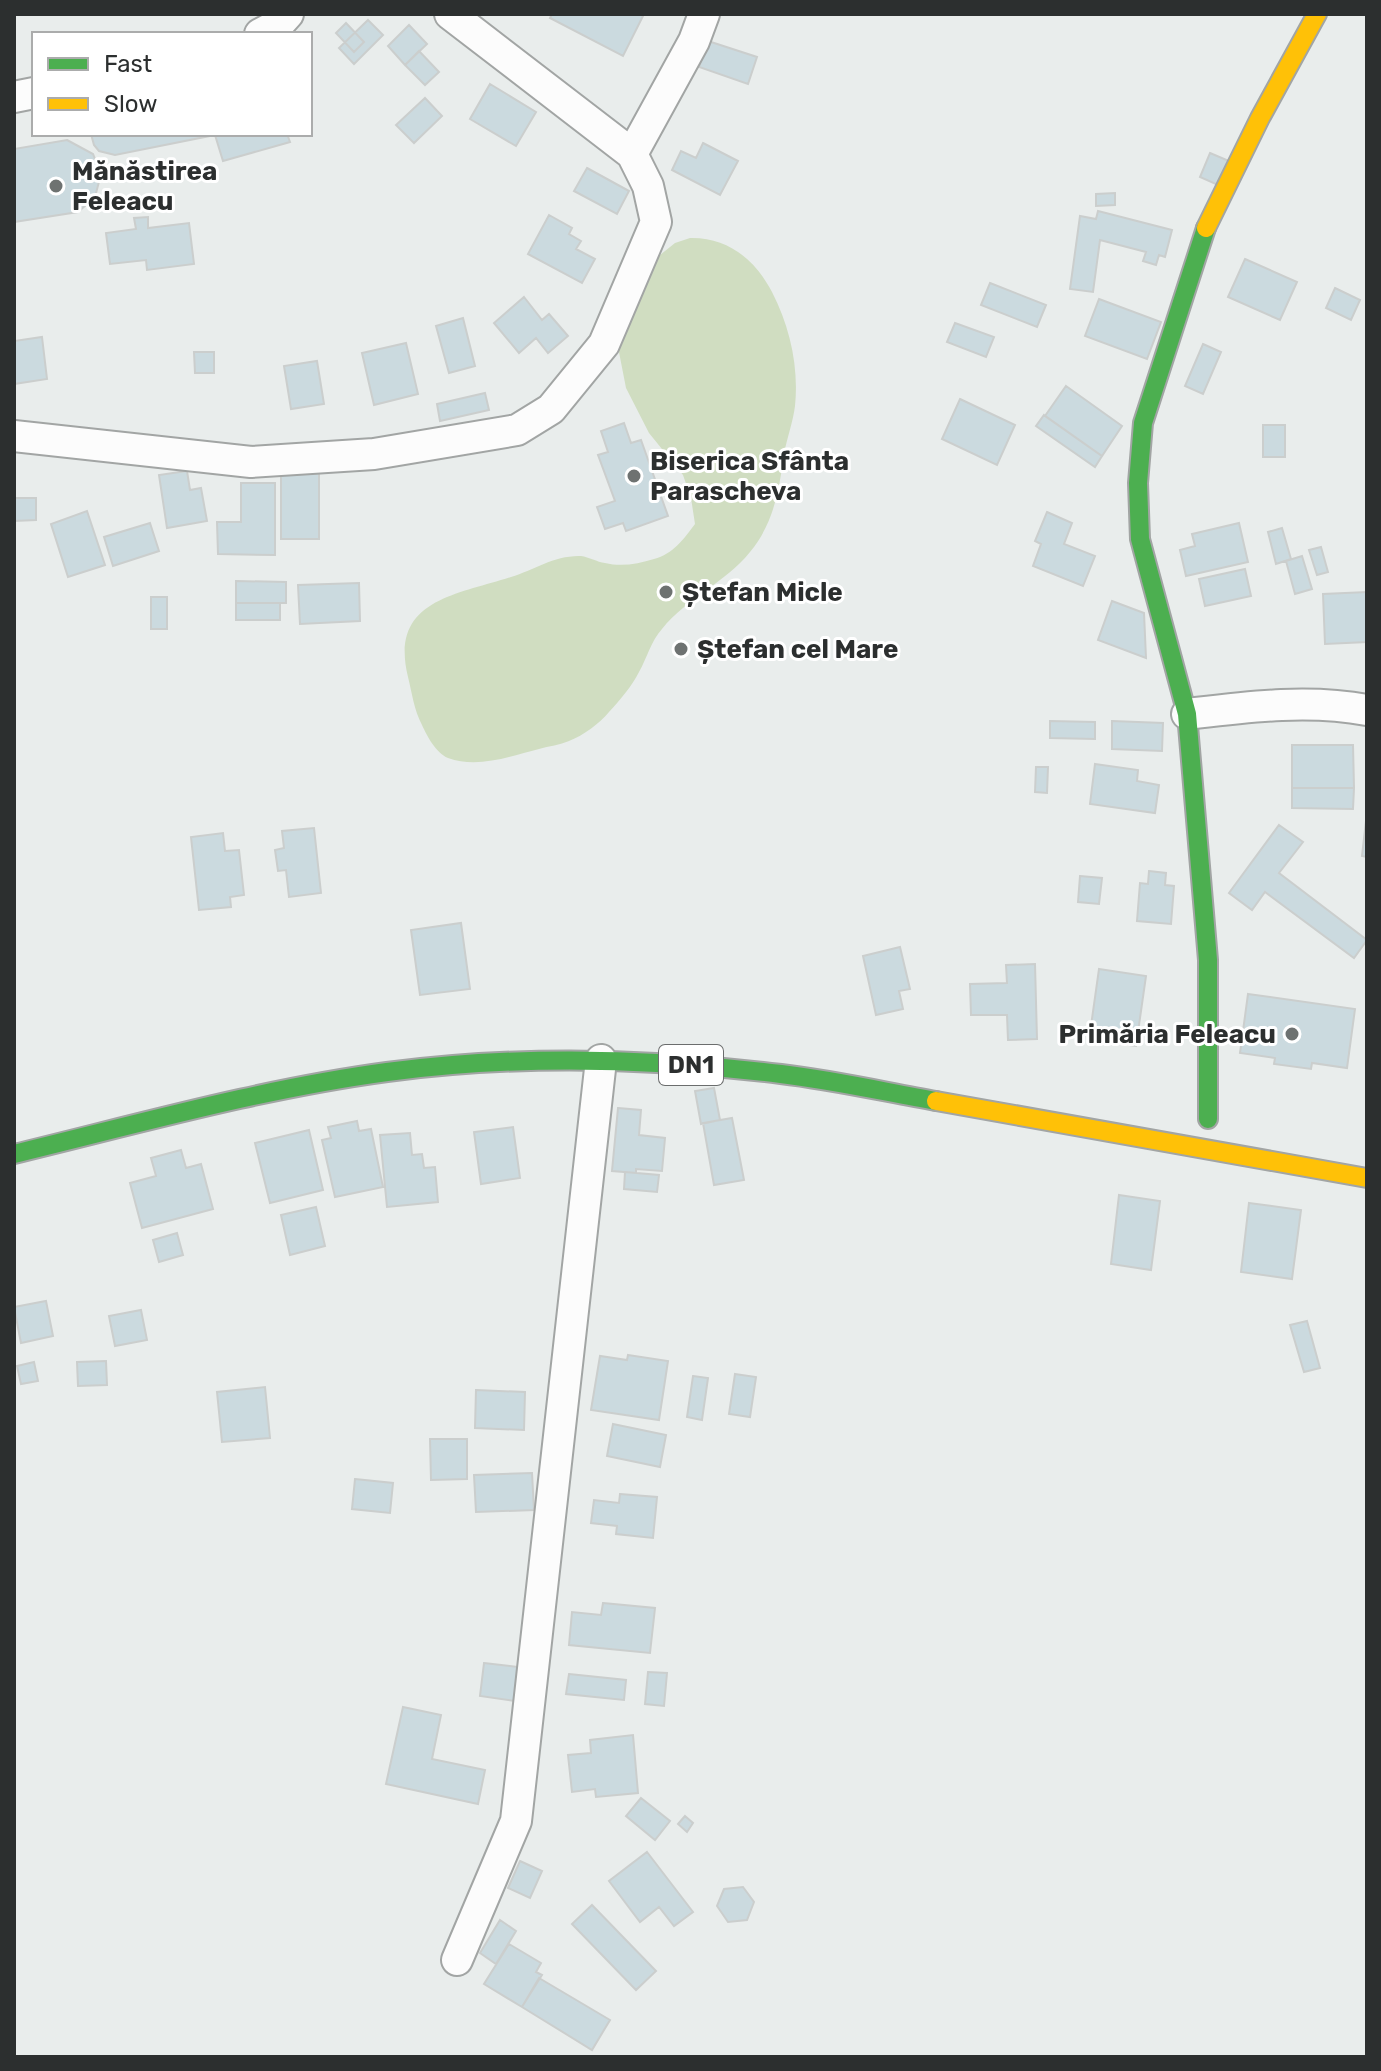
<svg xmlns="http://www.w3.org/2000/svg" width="1381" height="2071" viewBox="0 0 1381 2071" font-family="Rubik,sans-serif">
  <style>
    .green { fill: #d0ddc1 }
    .building { fill: #cbdadf; stroke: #cbcecd; stroke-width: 2 }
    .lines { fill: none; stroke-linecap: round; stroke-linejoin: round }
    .street-casing { stroke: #a2a5a4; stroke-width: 34 }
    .fast-casing { stroke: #a2a5a4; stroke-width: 22 }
    .slow-casing { stroke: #a2a5a4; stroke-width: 22 }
    .street { stroke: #fcfcfc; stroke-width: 30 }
    .fast { stroke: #4caf50; stroke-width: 18 }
    .slow { stroke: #ffc107; stroke-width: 18 }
    .poi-dot { fill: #6e7271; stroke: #fff; stroke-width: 3 }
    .labels { text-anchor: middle; stroke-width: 6; stroke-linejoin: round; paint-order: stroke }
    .shield { fill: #fff; stroke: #6b6d6d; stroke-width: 2 }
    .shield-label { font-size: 24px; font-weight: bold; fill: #2c2f2f }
    .poi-label { font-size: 26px; font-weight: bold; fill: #2c2f2f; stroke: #fff; text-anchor: start }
  </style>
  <rect width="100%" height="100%" fill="#e9edec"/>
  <path class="green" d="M 690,238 C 727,237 755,259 772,292 C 790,327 799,367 795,406 C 793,422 787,438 784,454 C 779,490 774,523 750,552 C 725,583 687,598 662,629 C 651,641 647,658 639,672 C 632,686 620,700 609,712 C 599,724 584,735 569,741 C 560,745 549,746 539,749 C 511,756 478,769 448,758 C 436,753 427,736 422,725 C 414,710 412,693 408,677 C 389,600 456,595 511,577 C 534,570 555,555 581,556 C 589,557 597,562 605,563 C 621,567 638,564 654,559 C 673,554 684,539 695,524 L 691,498 L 683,475 L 649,433 L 626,388 L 618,347 L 648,273 L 660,255 L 675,243 Z"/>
  <path class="building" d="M 552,14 L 644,14 L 623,56 L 550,18 Z
    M 368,20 L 383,35 L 354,64 L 339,48 Z
    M 346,23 L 364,42 L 354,52 L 336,33 Z
    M 409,25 L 427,44 L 405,65 L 388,46 Z
    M 708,41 L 757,57 L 748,84 L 699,67 Z
    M 419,51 L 439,72 L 425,85 L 405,65 Z
    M 490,84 L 536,112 L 516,146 L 470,119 Z
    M 425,98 L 442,116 L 414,143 L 396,125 Z
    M 91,134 L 287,134 L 290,142 L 223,161 L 215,135 L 115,155 L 99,151 L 94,145 Z
    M 67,140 L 93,154 L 101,174 L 95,197 L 78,212 L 14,222 L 14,149 Z
    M 703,143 L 738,161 L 720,195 L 672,170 L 681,151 L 696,158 Z
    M 1210,153 L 1229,161 L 1218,185 L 1200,177 Z
    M 587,168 L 629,191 L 617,214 L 574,191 Z
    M 1115,193 L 1115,205 L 1096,206 L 1096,194 Z
    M 1098,211 L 1172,230 L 1165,257 L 1159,255 L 1156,265 L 1143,261 L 1146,252 L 1100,240 L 1093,292 L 1070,289 L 1080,216 L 1096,219 Z
    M 549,215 L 572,228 L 569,234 L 581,241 L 576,249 L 595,259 L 582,283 L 528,254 Z
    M 148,217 L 148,228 L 189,223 L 194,264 L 147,270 L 146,260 L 110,264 L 106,233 L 136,229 L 134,218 Z
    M 1245,259 L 1297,282 L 1280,320 L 1228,297 Z
    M 990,283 L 1046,305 L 1037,327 L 981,305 Z
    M 1335,288 L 1360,300 L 1351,320 L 1326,308 Z
    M 524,297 L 542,320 L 549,314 L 568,336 L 548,353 L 536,338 L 519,353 L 494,323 Z
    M 1099,299 L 1161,322 L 1147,359 L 1085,336 Z
    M 463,318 L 475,366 L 449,373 L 436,326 Z
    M 955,323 L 994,337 L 986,357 L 947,342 Z
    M 42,337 L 47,379 L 14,384 L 14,341 Z
    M 406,343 L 418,394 L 374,405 L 362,353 Z
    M 1203,344 L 1221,352 L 1203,394 L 1185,386 Z
    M 194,352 L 214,352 L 214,373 L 195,373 Z
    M 317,361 L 324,404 L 291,409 L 284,366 Z
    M 1066,386 L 1122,426 L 1102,456 L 1045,416 Z
    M 485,393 L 489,410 L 440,421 L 437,404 Z
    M 960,399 L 1015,425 L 997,465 L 942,439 Z
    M 1044,415 L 1102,456 L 1095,467 L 1036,426 Z
    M 624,423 L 631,443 L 641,440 L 668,516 L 626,531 L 623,523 L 605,529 L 597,507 L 615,501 L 598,455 L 608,452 L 601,431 Z
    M 1263,425 L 1285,425 L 1285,457 L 1263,457 Z
    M 187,471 L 190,490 L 201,488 L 207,521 L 167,528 L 159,475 Z
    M 281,472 L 319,472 L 319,539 L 281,539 Z
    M 241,483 L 275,483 L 275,555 L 218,554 L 217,522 L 241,522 Z
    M 14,498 L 36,498 L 36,520 L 14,521 Z
    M 87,511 L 105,565 L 68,577 L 51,524 Z
    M 1047,512 L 1072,523 L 1064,544 L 1095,556 L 1083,586 L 1033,566 L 1041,544 L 1035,541 Z
    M 150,523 L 159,551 L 113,566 L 104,537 Z
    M 1239,523 L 1248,562 L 1186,576 L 1180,550 L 1195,546 L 1192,534 Z
    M 1282,528 L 1291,559 L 1276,564 L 1268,532 Z
    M 1321,547 L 1328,572 L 1317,575 L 1309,550 Z
    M 1302,556 L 1312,589 L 1295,594 L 1286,561 Z
    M 1245,569 L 1251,596 L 1205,606 L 1199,579 Z
    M 236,581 L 286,582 L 286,603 L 236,603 Z
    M 359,583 L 360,621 L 300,624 L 298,585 Z
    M 1367,592 L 1367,642 L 1325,644 L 1323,594 Z
    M 151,597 L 167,597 L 167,629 L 151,629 Z
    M 1112,601 L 1144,613 L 1146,658 L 1098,640 Z
    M 236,603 L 280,603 L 280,620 L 236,620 Z
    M 1050,721 L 1095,722 L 1095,739 L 1050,738 Z
    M 1112,721 L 1163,723 L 1162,751 L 1112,749 Z
    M 1292,745 L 1353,745 L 1354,788 L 1292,788 Z
    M 1095,764 L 1138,770 L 1137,781 L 1159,785 L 1155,813 L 1090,804 Z
    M 1036,767 L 1048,767 L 1047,793 L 1035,792 Z
    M 1292,788 L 1354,788 L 1353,809 L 1292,808 Z
    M 1367,812 L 1367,857 L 1362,856 Z
    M 1279,825 L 1303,842 L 1279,873 L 1367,940 L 1354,958 L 1265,892 L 1252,910 L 1229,893 Z
    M 314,828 L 321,893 L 289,897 L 286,870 L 278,871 L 275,850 L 284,848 L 282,831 Z
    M 223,833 L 225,851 L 239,850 L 244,895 L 230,897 L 231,907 L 199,910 L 191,837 Z
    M 1149,871 L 1166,873 L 1165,885 L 1174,886 L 1171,924 L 1137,921 L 1140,883 L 1148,884 Z
    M 1080,876 L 1102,878 L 1099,904 L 1078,902 Z
    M 461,923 L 470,989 L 420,995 L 411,930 Z
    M 900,947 L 910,989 L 899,991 L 903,1009 L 876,1015 L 863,956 Z
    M 1035,964 L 1037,1039 L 1008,1040 L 1007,1015 L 971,1015 L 970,984 L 1007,983 L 1006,965 Z
    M 1099,969 L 1146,976 L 1136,1046 L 1089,1040 Z
    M 1248,994 L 1355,1009 L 1347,1068 L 1312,1063 L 1311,1069 L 1274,1064 L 1275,1058 L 1240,1053 Z
    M 714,1088 L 720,1120 L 701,1124 L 695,1091 Z
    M 618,1108 L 641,1110 L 639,1135 L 665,1138 L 662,1171 L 636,1169 L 636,1173 L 612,1171 Z
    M 732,1118 L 744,1180 L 714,1185 L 703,1123 Z
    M 357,1121 L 359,1131 L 371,1129 L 383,1187 L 335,1197 L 322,1140 L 331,1138 L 328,1127 Z
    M 513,1127 L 520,1178 L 481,1184 L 474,1132 Z
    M 309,1130 L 323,1190 L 270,1203 L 255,1143 Z
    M 410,1133 L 412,1155 L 422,1154 L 424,1168 L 435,1167 L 438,1202 L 387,1207 L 380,1135 Z
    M 181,1150 L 186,1168 L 201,1164 L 213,1209 L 142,1228 L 130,1183 L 156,1176 L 151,1158 Z
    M 625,1172 L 659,1175 L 657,1192 L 624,1189 Z
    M 1119,1195 L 1160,1201 L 1151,1270 L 1111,1264 Z
    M 1249,1203 L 1301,1210 L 1292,1279 L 1241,1272 Z
    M 316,1207 L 325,1246 L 290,1255 L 281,1215 Z
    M 177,1233 L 183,1255 L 159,1262 L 153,1240 Z
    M 46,1301 L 53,1336 L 21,1343 L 14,1307 Z
    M 141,1310 L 147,1340 L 115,1346 L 109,1316 Z
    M 1307,1321 L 1320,1368 L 1304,1372 L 1290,1325 Z
    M 628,1355 L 668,1361 L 659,1420 L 591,1410 L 600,1356 L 627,1360 Z
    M 106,1361 L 107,1385 L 78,1386 L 77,1362 Z
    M 34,1362 L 38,1381 L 21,1384 L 17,1366 Z
    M 735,1374 L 756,1377 L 750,1417 L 729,1414 Z
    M 693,1376 L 708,1378 L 702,1420 L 687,1417 Z
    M 265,1387 L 270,1438 L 222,1442 L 217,1392 Z
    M 476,1390 L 525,1392 L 524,1430 L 475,1428 Z
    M 613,1424 L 666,1435 L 660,1467 L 607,1456 Z
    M 430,1439 L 467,1439 L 467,1479 L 431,1480 Z
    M 532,1473 L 534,1510 L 476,1512 L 474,1475 Z
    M 355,1479 L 393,1483 L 390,1513 L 352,1509 Z
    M 620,1494 L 657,1497 L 653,1538 L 616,1534 L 617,1526 L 591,1523 L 594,1500 L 619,1503 Z
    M 603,1603 L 655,1608 L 650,1653 L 569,1645 L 572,1612 L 601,1615 Z
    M 484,1663 L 526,1668 L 522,1702 L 480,1696 Z
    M 648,1672 L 667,1673 L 664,1706 L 645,1704 Z
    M 569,1674 L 626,1680 L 624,1700 L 566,1694 Z
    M 403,1707 L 441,1715 L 432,1759 L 485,1770 L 478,1804 L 386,1784 Z
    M 633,1735 L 638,1793 L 596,1797 L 595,1789 L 572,1792 L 568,1755 L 591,1753 L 590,1740 Z
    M 641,1798 L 670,1821 L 655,1840 L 626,1816 Z
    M 685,1816 L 693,1823 L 687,1832 L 678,1824 Z
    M 647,1852 L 693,1912 L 674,1926 L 659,1907 L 640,1922 L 609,1881 Z
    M 520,1861 L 542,1871 L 530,1898 L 508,1888 Z
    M 743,1887 L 754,1902 L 747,1920 L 728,1922 L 717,1906 L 724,1889 Z
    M 592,1905 L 656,1971 L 636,1990 L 572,1924 Z
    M 500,1920 L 516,1931 L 496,1964 L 480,1953 Z
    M 509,1944 L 541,1963 L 536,1972 L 542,1975 L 522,2007 L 484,1984 Z
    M 539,1978 L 610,2020 L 592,2050 L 522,2007 Z"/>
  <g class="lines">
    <defs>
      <path id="street" d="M 450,14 L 632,154
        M 260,34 L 279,24 L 288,14
        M 14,97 L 34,93
        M 14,436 L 251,462 L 374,454 L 517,430 L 551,409 L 604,344 L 656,222 L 648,186 L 632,154 L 694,41 L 704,14
        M 1187,714 C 1247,707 1307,699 1367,710
        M 457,1960 L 516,1821 L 601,1060"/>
      <path id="fast" d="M 1206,228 L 1143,423 L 1138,483 L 1140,539 L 1187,714 L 1208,960 L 1208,1119
        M 14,1154 C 138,1124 261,1089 387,1072 C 516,1055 652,1058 781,1074 C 833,1080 885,1092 936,1101"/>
      <path id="slow" d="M 1206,228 L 1260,118 L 1317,14
        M 936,1101 L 1367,1178"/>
    </defs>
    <use href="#street" class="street-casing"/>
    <use href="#fast" class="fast-casing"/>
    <use href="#slow" class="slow-casing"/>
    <use href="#street" class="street"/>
    <use href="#fast" class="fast"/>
    <use href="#slow" class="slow"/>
  </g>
  <g class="poi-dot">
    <circle cx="56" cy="186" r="8"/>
    <circle cx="634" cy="476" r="8"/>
    <circle cx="666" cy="592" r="8"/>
    <circle cx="681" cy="649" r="8"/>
    <circle cx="1292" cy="1034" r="8"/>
  </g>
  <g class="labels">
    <rect class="shield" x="659" y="1045" width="64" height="40" rx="6"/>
    <g class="shield-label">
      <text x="691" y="1073">DN1</text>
    </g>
    <g class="poi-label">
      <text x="72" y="180">Mănăstirea<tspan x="72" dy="30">Feleacu</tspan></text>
      <text x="650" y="470">Biserica Sfânta<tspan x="650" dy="30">Parascheva</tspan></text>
      <text x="682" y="601">Ștefan Micle</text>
      <text x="697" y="658">Ștefan cel Mare</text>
      <text x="1276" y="1043" text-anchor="end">Primăria Feleacu</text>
    </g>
  </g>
  <rect width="1381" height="2071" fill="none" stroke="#2c2f2f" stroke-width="32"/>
  <rect x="32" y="32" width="280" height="104" fill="#ffffff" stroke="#abacac" stroke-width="2"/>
  <rect x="48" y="58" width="40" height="12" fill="#4caf50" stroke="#abacac" stroke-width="2"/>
  <text x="104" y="72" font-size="24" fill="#2c2f2f">Fast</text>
  <rect x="48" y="98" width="40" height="12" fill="#ffc107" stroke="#abacac" stroke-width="2"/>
  <text x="104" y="112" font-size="24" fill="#2c2f2f">Slow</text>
</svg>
